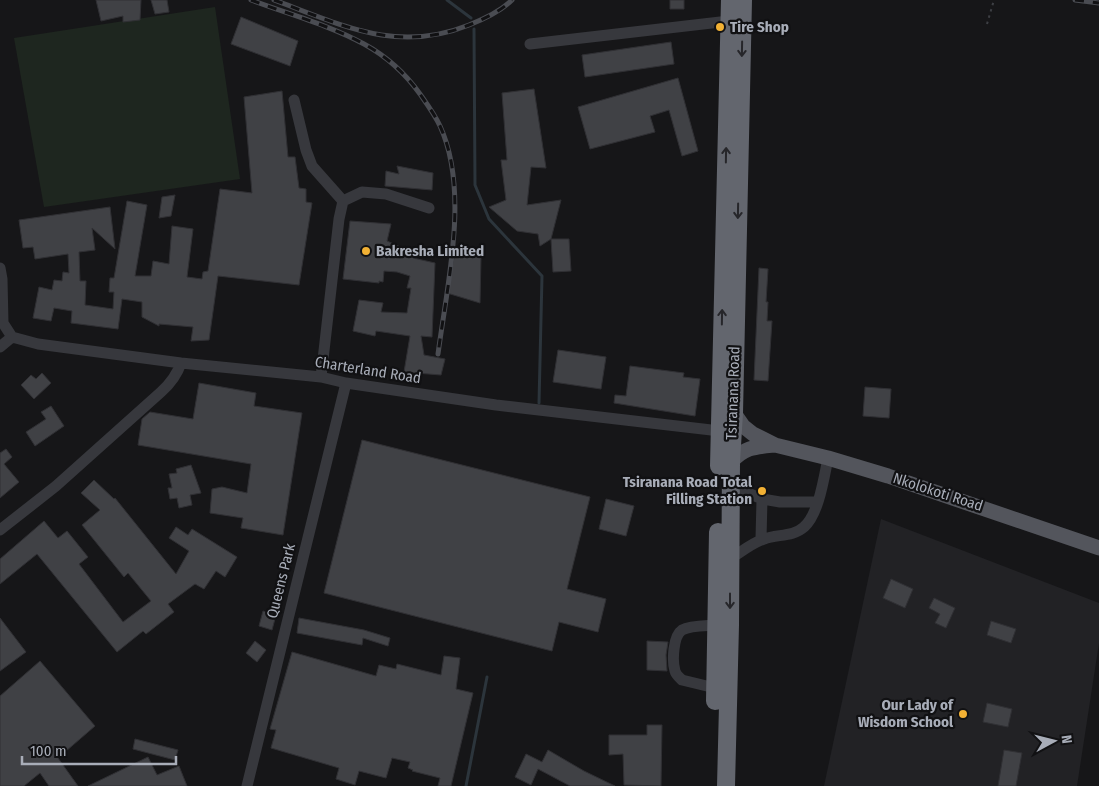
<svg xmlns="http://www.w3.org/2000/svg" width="1099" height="786" viewBox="0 0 1099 786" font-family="'Fira Sans Condensed',sans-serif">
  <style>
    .built { fill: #222225 }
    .green { fill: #1e261f }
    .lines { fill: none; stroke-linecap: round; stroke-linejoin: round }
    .stream { stroke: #2c353c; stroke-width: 3 }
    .building { fill: #404145; stroke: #303034 }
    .path { stroke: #3d3f44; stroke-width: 2; stroke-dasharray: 2.5 4; stroke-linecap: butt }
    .minor { stroke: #37383d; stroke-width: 11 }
    .major { stroke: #53555c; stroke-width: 15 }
    .highway { stroke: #63666e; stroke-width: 18 }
    .rail-casing { stroke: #4a4c52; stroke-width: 5 }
    .rail { stroke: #111113; stroke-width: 3; stroke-dasharray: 9; stroke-linecap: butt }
    .oneway { stroke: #26262a }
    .poi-dot { fill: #f2b134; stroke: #111113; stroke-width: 2 }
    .labels { text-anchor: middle; stroke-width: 4.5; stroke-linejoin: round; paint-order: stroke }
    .poi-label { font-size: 15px; font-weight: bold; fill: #a8adb8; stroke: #111113; text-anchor: start }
    .street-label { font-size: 15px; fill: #a8adb8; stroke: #111113 }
  </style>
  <rect width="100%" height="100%" fill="#161618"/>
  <path class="built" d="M 881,519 L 1099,603 L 1099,643 L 1077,786 L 824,786 Z"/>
  <path class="green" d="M 215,7 L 240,179 L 44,207 L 14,38 Z"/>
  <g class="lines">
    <path class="stream" d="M 447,0 L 471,18
      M 474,29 L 475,185 L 489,219 L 542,276 L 539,403
      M 466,786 L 487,677"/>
  </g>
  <path class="building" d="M 96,0 L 141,0 L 140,20 L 123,22 L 123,16 L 101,21 Z
    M 151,0 L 167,0 L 169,12 L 155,14 Z
    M 670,0 L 684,0 L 684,9 L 670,9 Z
    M 241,17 L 298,41 L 290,66 L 231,44 Z
    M 671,42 L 674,64 L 585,77 L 582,55 Z
    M 678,78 L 698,151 L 682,156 L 669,110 L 650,116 L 655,132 L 590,149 L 578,107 Z
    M 534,89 L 546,168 L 531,167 L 527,205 L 561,200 L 551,239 L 540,246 L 538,234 L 517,231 L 489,207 L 506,200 L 501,160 L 507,160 L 502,93 Z
    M 282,91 L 288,157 L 295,157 L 299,188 L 306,189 L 306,202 L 312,203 L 299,285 L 218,276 L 209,340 L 191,341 L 193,327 L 159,324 L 159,326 L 142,317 L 142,302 L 122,299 L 118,329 L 71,323 L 72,311 L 54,308 L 51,321 L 33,318 L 39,287 L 52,290 L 54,280 L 62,281 L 63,272 L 69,273 L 68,254 L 35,259 L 33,247 L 23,248 L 19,220 L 110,207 L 115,249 L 92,228 L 95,250 L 79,252 L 80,281 L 86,281 L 85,305 L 113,309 L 114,292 L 109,292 L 110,278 L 114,278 L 127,201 L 147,205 L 135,276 L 151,276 L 153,261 L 169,264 L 172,226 L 193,229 L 187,277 L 202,279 L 203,272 L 208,271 L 220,189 L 252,193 L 244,97 Z
    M 397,166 L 433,173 L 432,190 L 385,186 L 386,171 L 399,174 Z
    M 175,195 L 171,216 L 159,218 L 162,197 Z
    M 350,221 L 391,224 L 387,241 L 403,248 L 412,250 L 413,258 L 435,263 L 432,337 L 421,336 L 424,355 L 445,359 L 441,375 L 404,372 L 410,336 L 376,331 L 375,336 L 353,331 L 359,300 L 383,303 L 381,312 L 407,313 L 411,288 L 407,288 L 410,276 L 397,272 L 384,271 L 383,282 L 379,281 L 379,283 L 343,279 Z
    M 551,239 L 569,239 L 571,271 L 553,272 Z
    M 455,253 L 481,257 L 480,303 L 447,293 Z
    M 759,268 L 768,269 L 766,302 L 768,302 L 767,321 L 772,321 L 768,381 L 754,380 Z
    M 558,350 L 606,357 L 601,389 L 553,382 Z
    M 630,366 L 684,373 L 683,377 L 700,379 L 695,416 L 614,403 L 615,395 L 626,396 Z
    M 42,373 L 51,383 L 34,399 L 21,385 L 31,375 L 36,379 Z
    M 199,383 L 256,393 L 254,406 L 302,413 L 283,535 L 241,528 L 243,518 L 210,513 L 212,489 L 222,487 L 247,493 L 251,464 L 138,445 L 142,419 L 150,412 L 193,419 Z
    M 865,387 L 891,389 L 889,418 L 863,416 Z
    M 51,406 L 64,426 L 35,446 L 26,432 L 46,419 L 41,412 Z
    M 362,440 L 590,497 L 567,589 L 606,599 L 598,632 L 559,622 L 552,651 L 324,593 Z
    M 6,449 L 12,457 L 4,464 L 19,482 L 0,498 L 0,453 Z
    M 191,465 L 201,493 L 190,495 L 192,505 L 179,508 L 177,498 L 170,499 L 168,488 L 172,488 L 169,474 L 177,473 L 176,469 Z
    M 94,480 L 114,499 L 115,498 L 176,574 L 189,551 L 169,538 L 176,527 L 188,535 L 192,529 L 237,557 L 225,577 L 216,571 L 204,589 L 195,584 L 168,604 L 174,612 L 146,634 L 143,631 L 117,652 L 37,554 L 0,584 L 0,559 L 44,521 L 58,538 L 67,531 L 88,557 L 79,564 L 123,622 L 151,601 L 128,573 L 124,577 L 82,525 L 100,510 L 81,493 Z
    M 606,499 L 634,506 L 626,536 L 599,529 Z
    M 891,579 L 913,589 L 905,608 L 883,598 Z
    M 934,598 L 955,608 L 946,628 L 935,623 L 940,614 L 929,608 Z
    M 263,611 L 276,615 L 272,630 L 259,626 Z
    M 0,618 L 26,652 L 0,671 Z
    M 299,618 L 364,630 L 390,638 L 388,646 L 363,638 L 362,645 L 297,633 Z
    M 991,621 L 1016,629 L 1011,643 L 987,635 Z
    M 255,641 L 266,650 L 257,662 L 246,653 Z
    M 647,641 L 668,642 L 666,655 L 667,671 L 647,670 Z
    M 292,652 L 376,676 L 379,665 L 396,669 L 397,664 L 441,675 L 444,656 L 460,658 L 456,689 L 473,693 L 451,786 L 438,786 L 440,778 L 412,771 L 413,770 L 408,768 L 410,762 L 392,758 L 386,778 L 359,771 L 355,785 L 336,779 L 339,768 L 271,748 L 276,730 L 270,729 Z
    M 40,661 L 95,726 L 58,758 L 78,786 L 49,786 L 40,773 L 24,786 L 0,786 L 0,696 Z
    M 987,703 L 1012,709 L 1008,727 L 983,722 Z
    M 647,725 L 662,725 L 661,786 L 624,785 L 623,754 L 609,755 L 609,735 L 647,735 Z
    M 135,739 L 178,750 L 175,760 L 133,749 Z
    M 548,750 L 584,771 L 615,786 L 570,786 L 538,769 L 531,785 L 515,777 L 526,754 L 542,762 Z
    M 1004,750 L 1022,753 L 1016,786 L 998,786 Z
    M 148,757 L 157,775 L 179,766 L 187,786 L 88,786 Z"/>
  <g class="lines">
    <path class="path" d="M 987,24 L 994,0"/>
    <path class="minor" d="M 530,44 L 729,21
      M 294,100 L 306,150 L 312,166 L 343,201
      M 0,268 L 2,279 L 3,323 L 12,337
      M 12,337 L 38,344 L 181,363 L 321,377 L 346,383 L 496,405 L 720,431
      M 0,347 L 12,337
      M 321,377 L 339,219 L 343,201 L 362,192 L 386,194 L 429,208
      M 731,486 L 762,499 L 780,502 L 817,502
      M 0,530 L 56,486 L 161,392 C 171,383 177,375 181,363
      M 761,539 L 762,499
      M 730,559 C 741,552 752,543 764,539 C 777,534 793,537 804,527 C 819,514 824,477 828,458
      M 715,688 L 682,680 C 679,677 676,675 675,671 C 672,661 673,636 682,630 C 691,625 707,626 717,625
      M 247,786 L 346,383"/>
    <path class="major" d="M 734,413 L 743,426 L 753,434 L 775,445 L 828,458 L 888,476 L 1099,548
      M 731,462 C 745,447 754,447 775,445"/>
    <path class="highway" d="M 719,466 L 730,0
      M 715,701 L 718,532
      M 726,786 L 730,625 L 731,462 L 734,413 L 743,0"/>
    <defs>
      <path id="rail" d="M 251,0 C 288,14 329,25 364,44 C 386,56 405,73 420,94 C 427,104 435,115 440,126 C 470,191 447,285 438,354
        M 274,0 C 342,25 397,54 469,25 C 484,19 501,11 512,0
        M 1075,0 L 1099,3"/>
    </defs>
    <use href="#rail" class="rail-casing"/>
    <use href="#rail" class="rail"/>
  </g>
  <defs><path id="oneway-shaft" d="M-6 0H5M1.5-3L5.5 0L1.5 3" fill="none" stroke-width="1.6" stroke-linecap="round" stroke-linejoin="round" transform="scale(1.25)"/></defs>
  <g class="oneway">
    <use href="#oneway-shaft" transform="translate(742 49) rotate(91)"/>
    <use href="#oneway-shaft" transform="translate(726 155) rotate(-89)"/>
    <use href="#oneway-shaft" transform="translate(738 211) rotate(91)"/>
    <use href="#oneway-shaft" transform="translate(722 317) rotate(-89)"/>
    <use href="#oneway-shaft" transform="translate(730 601) rotate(90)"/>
  </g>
  <g class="poi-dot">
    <circle cx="720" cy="27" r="5"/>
    <circle cx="366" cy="251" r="5"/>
    <circle cx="762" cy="491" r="5"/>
    <circle cx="963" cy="714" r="5"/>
  </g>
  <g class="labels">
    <g class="poi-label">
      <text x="730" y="32">Tire Shop</text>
      <text x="376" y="256">Bakresha Limited</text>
      <text x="752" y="487" text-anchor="end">Tsiranana Road Total<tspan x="752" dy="17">Filling Station</tspan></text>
      <text x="953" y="710" text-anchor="end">Our Lady of<tspan x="953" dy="17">Wisdom School</tspan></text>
    </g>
    <g class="street-label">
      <text transform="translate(368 370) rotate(9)" y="5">Charterland Road</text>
      <text transform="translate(733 393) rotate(-88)" y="5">Tsiranana Road</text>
      <text transform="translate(938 492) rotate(18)" y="5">Nkolokoti Road</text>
      <text transform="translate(281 581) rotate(-76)" y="5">Queens Park</text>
    </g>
  </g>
  <g transform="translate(1054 741) rotate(83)" stroke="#111113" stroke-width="4" paint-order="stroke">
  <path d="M0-4L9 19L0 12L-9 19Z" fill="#a8adb8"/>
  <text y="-8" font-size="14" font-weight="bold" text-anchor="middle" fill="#a8adb8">N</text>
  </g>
  <path d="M22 756v8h154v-8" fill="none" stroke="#a8adb8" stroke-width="2.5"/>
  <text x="30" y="756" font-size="15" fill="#a8adb8" stroke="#111113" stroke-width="4" paint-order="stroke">100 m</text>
</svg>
